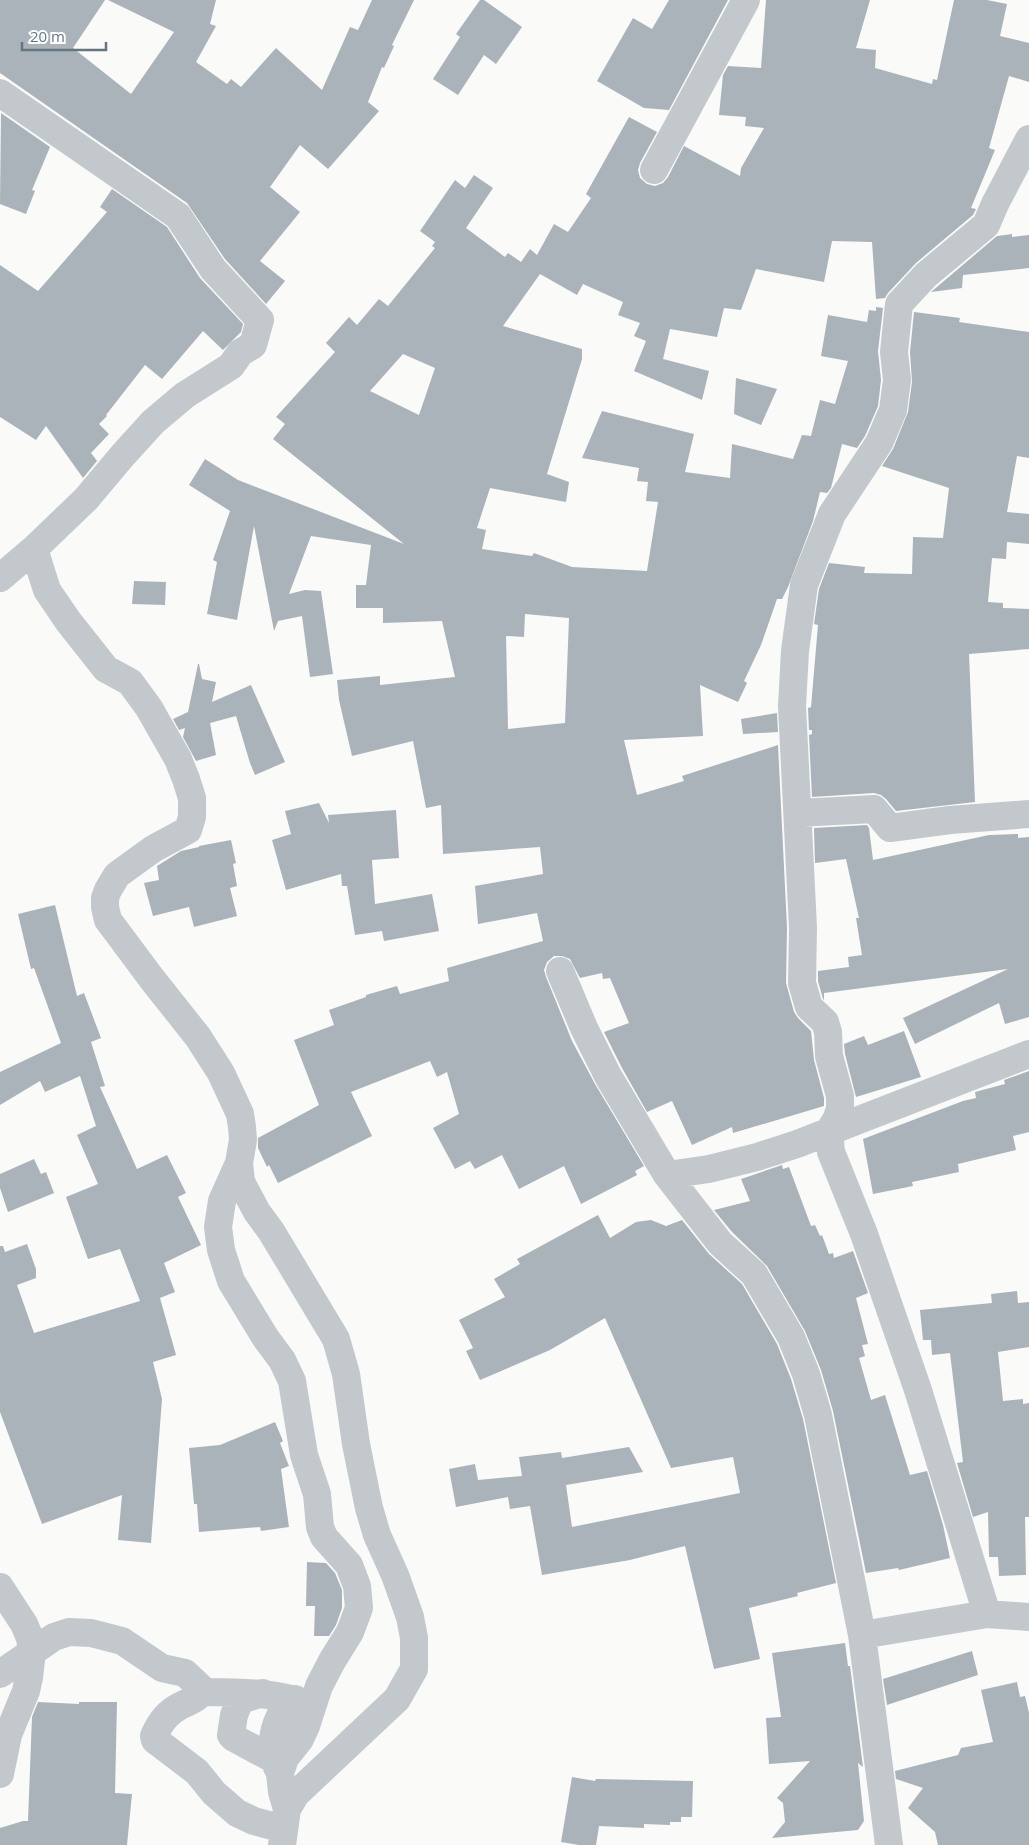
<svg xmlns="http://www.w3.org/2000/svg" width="1029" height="1845" viewBox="0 0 1029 1845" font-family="'Open Sans',sans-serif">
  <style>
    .building { fill: #aab3b9; fill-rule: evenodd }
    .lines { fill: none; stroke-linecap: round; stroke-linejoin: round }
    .minor { stroke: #c3c8cc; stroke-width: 28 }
  </style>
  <rect width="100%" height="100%" fill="#fafaf8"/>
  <path class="building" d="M 0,0 L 105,0 L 73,48 L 131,94 L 174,32 L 108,0 L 216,0 L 210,24 L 216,26 L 196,62 L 227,84 L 231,79 L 241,87 L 276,48 L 322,90 L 350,27 L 358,30 L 372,0 L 414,0 L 392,45 L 394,46 L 384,68 L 382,67 L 368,102 L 379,111 L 328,169 L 300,145 L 270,187 L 300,212 L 260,261 L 285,281 L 266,304 L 225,259 L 187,203 L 0,73 Z
    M 480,0 L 484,0 L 522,27 L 496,64 L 484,55 L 458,95 L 433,79 L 460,37 L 456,34 Z
    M 669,0 L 728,0 L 669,110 L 644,108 L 597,81 L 633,18 L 652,29 Z
    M 766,0 L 870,0 L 856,48 L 876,50 L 875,68 L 932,84 L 933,79 L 937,80 L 954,0 L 987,0 L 1007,4 L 1000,36 L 1029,43 L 1029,82 L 1009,76 L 989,148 L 995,150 L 971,208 L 976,209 L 973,215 L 916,263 L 888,293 L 885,298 L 876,299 L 872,242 L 832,241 L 824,282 L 756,269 L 741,310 L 724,308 L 717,337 L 670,329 L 663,359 L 709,371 L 702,400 L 634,371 L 646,341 L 634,336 L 640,323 L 618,315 L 623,302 L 583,284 L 577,295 L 540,274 L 503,326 L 582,349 L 582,359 L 547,474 L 569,482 L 566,502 L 490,488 L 477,528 L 486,530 L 482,549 L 532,556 L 534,553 L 572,567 L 647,571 L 658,502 L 646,501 L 648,482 L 637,481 L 639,468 L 582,458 L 602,411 L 694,434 L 685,472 L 730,478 L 732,444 L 793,459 L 802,435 L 811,436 L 820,400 L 835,404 L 848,361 L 821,356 L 828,315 L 867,322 L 869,310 L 876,311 L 876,307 L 883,308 L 878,351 L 881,380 L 878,406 L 865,436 L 857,448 L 842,444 L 831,488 L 827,493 L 820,492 L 813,521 L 788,587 L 782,599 L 777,599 L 761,645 L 744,681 L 747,683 L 738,702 L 700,685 L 703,736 L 624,740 L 637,795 L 684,781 L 682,776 L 778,745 L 787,928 L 786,983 L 794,1012 L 798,1018 L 811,1031 L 814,1060 L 824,1098 L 824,1106 L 733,1133 L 732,1127 L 692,1145 L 672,1101 L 647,1112 L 622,1068 L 604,1032 L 629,1023 L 610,978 L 603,979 L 602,973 L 580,978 L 570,959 L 562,956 L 554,956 L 547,962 L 544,970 L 546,977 L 572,1041 L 595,1084 L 644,1166 L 635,1171 L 637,1175 L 581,1204 L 564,1166 L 519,1189 L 502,1155 L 475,1169 L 470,1161 L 455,1169 L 433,1128 L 459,1114 L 447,1072 L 437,1077 L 430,1061 L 351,1092 L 372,1136 L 278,1183 L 269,1165 L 267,1167 L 258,1148 L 258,1138 L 319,1105 L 294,1040 L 334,1025 L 329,1010 L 366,997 L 366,995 L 397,986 L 400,994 L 449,981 L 447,968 L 543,941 L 537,913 L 478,924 L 475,886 L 543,874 L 540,847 L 443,854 L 441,805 L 426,808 L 413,741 L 352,756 L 339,700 L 337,680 L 380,676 L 380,685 L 455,677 L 442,621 L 383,623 L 383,608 L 356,608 L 356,585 L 366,585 L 371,545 L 311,536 L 289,594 L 305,590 L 321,591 L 333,674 L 310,677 L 302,616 L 278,621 L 274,631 L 254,526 L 237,620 L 207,614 L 217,562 L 213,560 L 230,511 L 189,485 L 205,459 L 238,480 L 404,544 L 273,439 L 285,424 L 276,417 L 335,352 L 326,343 L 349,317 L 357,325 L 379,299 L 388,306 L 435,248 L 432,246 L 435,242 L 420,231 L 455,180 L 465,188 L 474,175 L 493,188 L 466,228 L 505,257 L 508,253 L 521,262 L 530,249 L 537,255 L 554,224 L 568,232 L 591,198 L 586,194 L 629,117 L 657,132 L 640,163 L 638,170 L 640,178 L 647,184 L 655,186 L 663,183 L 668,177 L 684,146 L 740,176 L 741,168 L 764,128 L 745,126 L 746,117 L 719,115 L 723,75 L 728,66 L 761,68 ZM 403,354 L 435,368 L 419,415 L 370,391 ZM 525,614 L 569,618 L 565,723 L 508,729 L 506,636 L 524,637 Z
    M 1,113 L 50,147 L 32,190 L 35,191 L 26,214 L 0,204 Z
    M 112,189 L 167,227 L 200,278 L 243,324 L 241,332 L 223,350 L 203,331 L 162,379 L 145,365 L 106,415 L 107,416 L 99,424 L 109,434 L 91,453 L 97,461 L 83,478 L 46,426 L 36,440 L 0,417 L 0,265 L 38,291 L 107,212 L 100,207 Z
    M 1012,234 L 1012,237 L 1029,235 L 1029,268 L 963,275 L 962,288 L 931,292 L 997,236 Z
    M 914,312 L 960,318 L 959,322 L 1029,332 L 1029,458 L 1017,456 L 1007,512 L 1029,514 L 1029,544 L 1007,542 L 1006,559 L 992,558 L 988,602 L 1003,603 L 1003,608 L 1029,609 L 1029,649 L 969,654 L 975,802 L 896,811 L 886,799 L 881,795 L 874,793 L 812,797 L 809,735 L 812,734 L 812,730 L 809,730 L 808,708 L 811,707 L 818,625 L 814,624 L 819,589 L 829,563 L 865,567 L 864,573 L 912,574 L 913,537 L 943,538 L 949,488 L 882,466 L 893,449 L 908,412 L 912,382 L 910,352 Z
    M 736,378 L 777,389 L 761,425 L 734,414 Z
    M 134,581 L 166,582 L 165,605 L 132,604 Z
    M 198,664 L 199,664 L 202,679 L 216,682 L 212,702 L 251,685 L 285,762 L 255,775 L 250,763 L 236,716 L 210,723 L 216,755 L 196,761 L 183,737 L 185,728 L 179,730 L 173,719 L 188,712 Z
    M 777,713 L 778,732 L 743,734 L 741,719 Z
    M 319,803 L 329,823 L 328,815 L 396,810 L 399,858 L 372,860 L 375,904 L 432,894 L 439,931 L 384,941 L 382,931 L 355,935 L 347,886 L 342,886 L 341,874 L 286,890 L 272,840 L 291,834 L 285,811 Z
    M 867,825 L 869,828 L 873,860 L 989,835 L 1018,834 L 1018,838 L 1029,837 L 1029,1017 L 1005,1024 L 999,1003 L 915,1044 L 903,1018 L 1008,969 L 824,993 L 824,1000 L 823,999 L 818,981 L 818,971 L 849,967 L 848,957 L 862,955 L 856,918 L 859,918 L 846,859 L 815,863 L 814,828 Z
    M 231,840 L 236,863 L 233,864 L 237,886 L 230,888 L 237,916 L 194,927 L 189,907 L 153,916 L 144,883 L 159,880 L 157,866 L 181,851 L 199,847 L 199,846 Z
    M 55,905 L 77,996 L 84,993 L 101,1038 L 91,1042 L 105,1086 L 100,1087 L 137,1169 L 167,1155 L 186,1193 L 178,1197 L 201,1245 L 164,1263 L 175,1292 L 160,1298 L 176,1355 L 153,1362 L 162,1399 L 151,1543 L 118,1540 L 122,1495 L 42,1524 L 0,1412 L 0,1246 L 3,1246 L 5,1252 L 27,1244 L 36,1269 L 36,1278 L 17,1285 L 34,1333 L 140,1301 L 120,1249 L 88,1259 L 66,1197 L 98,1184 L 77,1135 L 96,1126 L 80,1076 L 45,1092 L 40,1081 L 0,1105 L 0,1072 L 61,1043 L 34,968 L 31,969 L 18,914 Z
    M 904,1031 L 921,1077 L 856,1097 L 845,1054 L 844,1044 L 864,1036 L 868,1045 Z
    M 1029,1071 L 1029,1132 L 1013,1136 L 1016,1150 L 958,1164 L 959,1172 L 912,1182 L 913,1186 L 873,1194 L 863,1139 L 963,1101 L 976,1098 L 975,1092 L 1005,1084 L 1004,1080 Z
    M 34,1159 L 41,1174 L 46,1172 L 54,1193 L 8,1212 L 0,1188 L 0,1174 Z
    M 782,1165 L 783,1169 L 789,1167 L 811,1226 L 815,1225 L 820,1236 L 822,1235 L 829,1254 L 833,1253 L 834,1258 L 853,1251 L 868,1293 L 856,1298 L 868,1344 L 862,1345 L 865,1356 L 859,1358 L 871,1400 L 885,1395 L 910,1475 L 927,1471 L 943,1525 L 950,1558 L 899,1570 L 898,1568 L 866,1573 L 833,1411 L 821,1370 L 805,1331 L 767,1266 L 732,1232 L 714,1210 L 750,1201 L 741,1179 Z
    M 598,1215 L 610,1238 L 636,1222 L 651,1220 L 666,1226 L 682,1220 L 709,1254 L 742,1284 L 777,1344 L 791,1379 L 803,1419 L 836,1583 L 797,1593 L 798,1596 L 749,1608 L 760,1659 L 714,1669 L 685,1546 L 630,1560 L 542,1575 L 530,1506 L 510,1509 L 508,1497 L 456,1507 L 449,1469 L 475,1464 L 478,1480 L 522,1476 L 519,1457 L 561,1452 L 562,1458 L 629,1447 L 643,1472 L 566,1485 L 572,1527 L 740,1493 L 733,1457 L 671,1468 L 605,1318 L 550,1350 L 480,1380 L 466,1351 L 473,1348 L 459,1320 L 505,1297 L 494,1279 L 520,1264 L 517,1259 Z
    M 1017,1291 L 1018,1303 L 1029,1302 L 1029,1347 L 998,1352 L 1003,1401 L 1023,1399 L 1023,1404 L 1029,1403 L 1029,1517 L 1025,1517 L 1026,1575 L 999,1576 L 998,1557 L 989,1557 L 988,1512 L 973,1517 L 957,1463 L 963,1462 L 950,1353 L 932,1355 L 931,1340 L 923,1340 L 920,1310 L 992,1303 L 991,1294 Z
    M 275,1422 L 283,1441 L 280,1443 L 289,1466 L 281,1469 L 289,1527 L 261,1531 L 260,1527 L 199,1532 L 197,1504 L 194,1504 L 189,1448 L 220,1445 Z
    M 307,1562 L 326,1563 L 335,1573 L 342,1590 L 342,1608 L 336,1625 L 329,1636 L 314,1636 L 315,1606 L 306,1606 Z
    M 845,1643 L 848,1666 L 850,1666 L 863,1767 L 858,1763 L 864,1821 L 858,1830 L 772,1838 L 785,1822 L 783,1803 L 777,1798 L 810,1761 L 769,1764 L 766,1718 L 781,1717 L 772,1653 Z
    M 972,1651 L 978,1675 L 887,1705 L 883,1679 Z
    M 1017,1682 L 1020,1697 L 1025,1696 L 1029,1713 L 1029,1845 L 938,1845 L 935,1832 L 908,1808 L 923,1788 L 896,1779 L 895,1771 L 958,1755 L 961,1748 L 993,1742 L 981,1690 Z
    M 38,1702 L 79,1704 L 79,1702 L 117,1702 L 115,1793 L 132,1794 L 127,1845 L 0,1845 L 0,1828 L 23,1821 L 28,1821 L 32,1717 Z
    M 572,1777 L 595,1781 L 596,1779 L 693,1781 L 692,1817 L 681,1817 L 681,1822 L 670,1822 L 670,1825 L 644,1824 L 644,1828 L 599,1826 L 596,1845 L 579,1845 L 561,1842 Z"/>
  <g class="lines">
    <path class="minor" d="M 0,93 L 178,216 L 213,269 L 260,320 L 253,345 L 240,353 L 231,366 L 185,395 L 153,422 L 123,455 L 86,499 L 34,549 L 0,578
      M 654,170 L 746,0
      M 34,549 L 47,590 L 68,621 L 106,669 L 130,682 L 149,708 L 178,759 L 186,779 L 192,798 L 192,817 L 188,830 L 153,849 L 117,875 L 108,890 L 105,898 L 105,907 L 108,920 L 152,979 L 198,1037 L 221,1073 L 240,1114 L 242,1127 L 243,1140 L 239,1163 L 241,1182 L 257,1212 L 271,1231 L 336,1339 L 346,1374 L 356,1444 L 369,1508 L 377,1535 L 395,1575 L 410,1617 L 414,1638 L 414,1669 L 397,1699 L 296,1794 L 287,1809 L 282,1845
      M 798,813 L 874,809 L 890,828 L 950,820 L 1029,814
      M 560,971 L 584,1028 L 608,1076 L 667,1175 L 720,1243 L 754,1274 L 791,1337 L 806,1374 L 818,1415 L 862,1635 L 889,1845
      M 239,1163 L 222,1201 L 218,1227 L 221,1250 L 231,1281 L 265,1337 L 282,1360 L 292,1381 L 304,1455 L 317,1494 L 320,1527 L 324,1537 L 349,1565 L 357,1586 L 359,1608 L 350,1632 L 332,1661 L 319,1686 L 306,1726 L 300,1739 L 285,1758 L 280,1773 L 282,1792 L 287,1809
      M 667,1175 L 709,1169 L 757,1157 L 797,1144 L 1029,1054
      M 0,1587 L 24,1624 L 30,1638 L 32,1652 L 29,1677 L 26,1691 L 8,1735 L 0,1774
      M 987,1614 L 918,1390 L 864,1234 L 831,1152 L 829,1131 L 836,1120 L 840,1109 L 840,1096 L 829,1056 L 828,1032 L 825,1022 L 809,1007 L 802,983 L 803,928 L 792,706 L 795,651 L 804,585 L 832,514 L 879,443 L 893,410 L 897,380 L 894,352 L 899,304 L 926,275 L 986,225 L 995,204 L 1029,139
      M 862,1635 L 987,1614 L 1029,1617
      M 0,1674 L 54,1637 L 69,1632 L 91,1633 L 122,1641 L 162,1668 L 185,1673 L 203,1690 L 207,1692 C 243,1692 278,1693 312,1705
      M 203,1690 C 197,1700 189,1701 180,1706 C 168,1712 159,1724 154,1736 L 155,1740 L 197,1772 L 214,1793 L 237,1813 L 254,1821 L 283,1829
      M 263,1693 L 240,1700 L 234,1715 L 231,1735 L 234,1738 L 275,1760
      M 280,1773 C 266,1749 273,1715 295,1699"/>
  </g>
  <path d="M22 42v8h84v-8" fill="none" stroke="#657683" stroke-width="2.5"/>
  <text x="30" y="42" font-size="15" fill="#657683" stroke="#ffffff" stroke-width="4" paint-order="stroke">20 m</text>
</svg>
